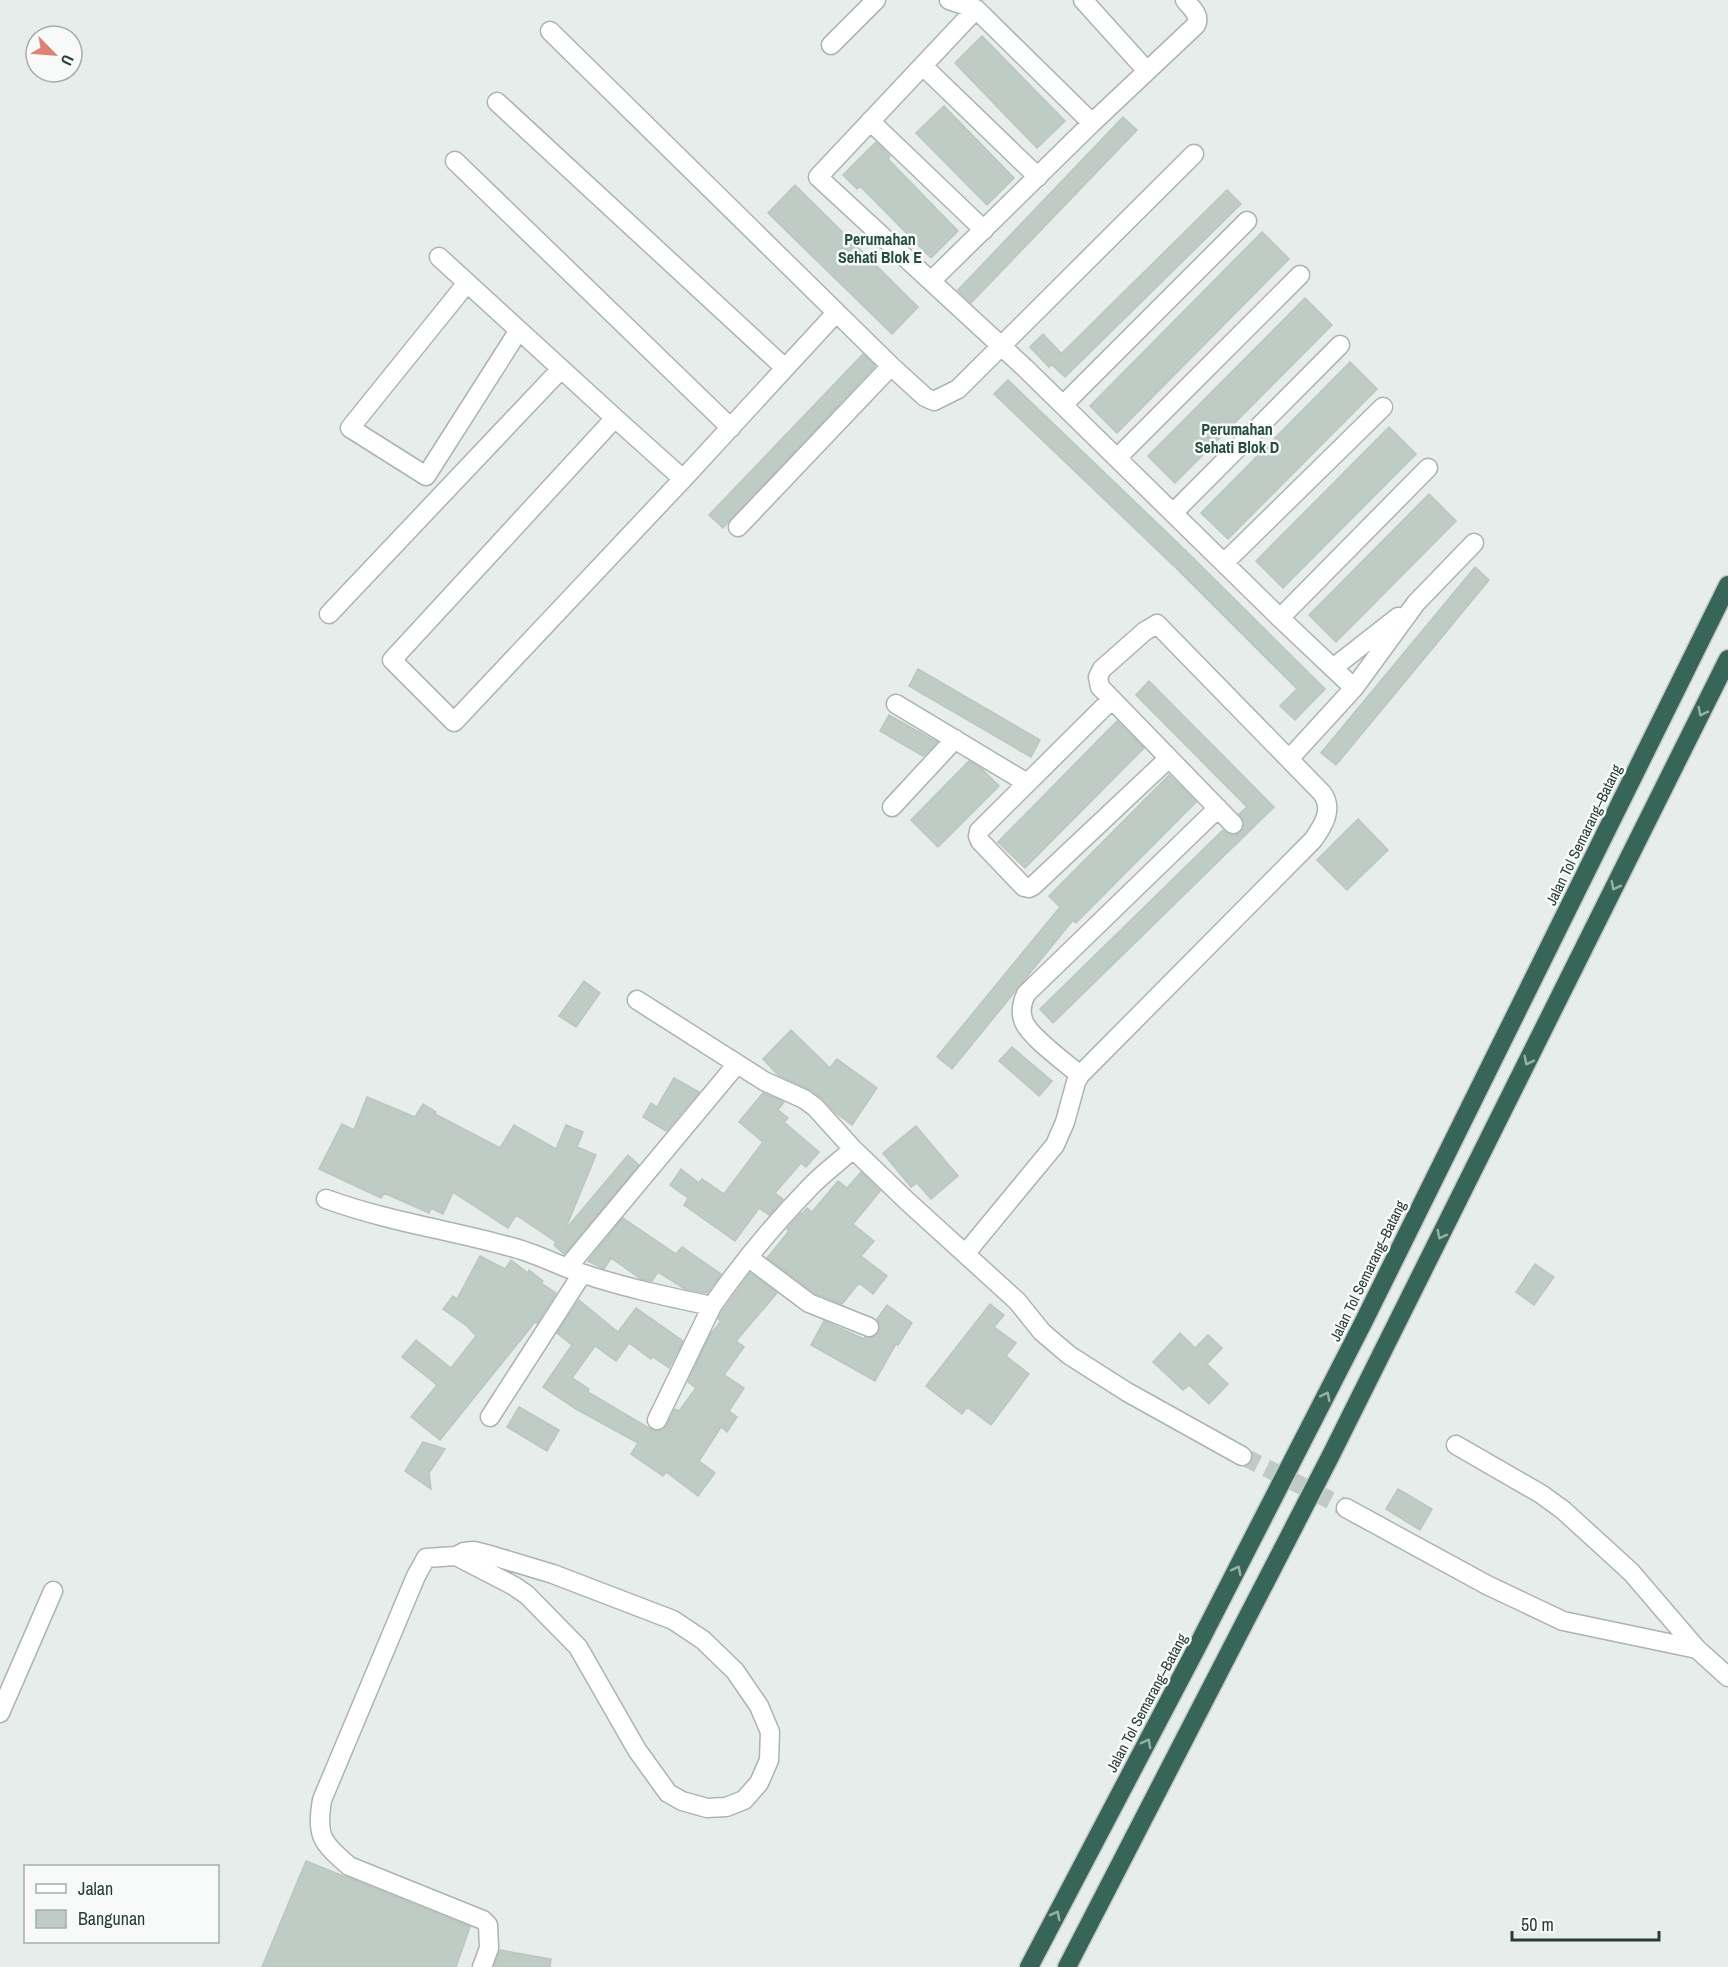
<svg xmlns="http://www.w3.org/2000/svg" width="1728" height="1967" viewBox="0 0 1728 1967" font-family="'Archivo Narrow',sans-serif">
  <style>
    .building { fill: #bfcbc5; stroke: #bac6c0; stroke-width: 1.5 }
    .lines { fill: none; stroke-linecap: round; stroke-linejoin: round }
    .minor-tunnel { stroke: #c1cac6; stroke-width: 18; stroke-dasharray: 18 9; stroke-linecap: butt }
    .minor-casing { stroke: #aab5b0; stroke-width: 21 }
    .highway-casing { stroke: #c3c9c6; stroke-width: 21 }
    .minor { stroke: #fff; stroke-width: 18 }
    .highway { stroke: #376658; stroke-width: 18 }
    .oneway { stroke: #97b0a8 }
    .labels { text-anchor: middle; stroke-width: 5; stroke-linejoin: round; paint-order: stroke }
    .street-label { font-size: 15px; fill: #273e35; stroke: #f7faf8 }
    .neighbourhood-label { font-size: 16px; font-weight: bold; fill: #254e40; stroke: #f7faf8 }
  </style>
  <rect width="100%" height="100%" fill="#e7edea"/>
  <path class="building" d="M 982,36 L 1065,121 L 1037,148 L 955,63 Z
    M 944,106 L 1014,178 L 987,205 L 916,133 Z
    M 1123,117 L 1137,130 L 971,303 L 958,290 Z
    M 876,142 L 890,156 L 888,159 L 958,231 L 931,258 L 860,186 L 857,189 L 843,175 Z
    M 795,185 L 918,307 L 892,334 L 768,213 Z
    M 1227,190 L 1241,204 L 1065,377 L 1051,364 L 1049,367 L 1030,347 L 1043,334 L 1061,353 L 1058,357 Z
    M 1262,232 L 1289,259 L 1117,433 L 1090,406 Z
    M 1305,298 L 1332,325 L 1175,483 L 1148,456 Z
    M 863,354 L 875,366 L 723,528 L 709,515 Z
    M 1350,362 L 1377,389 L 1228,539 L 1201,513 Z
    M 1008,380 L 1183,548 L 1325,689 L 1295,720 L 1280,706 L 1297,689 L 1175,567 L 994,394 Z
    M 1389,427 L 1416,454 L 1283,588 L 1256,561 Z
    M 1429,494 L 1456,521 L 1336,642 L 1309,615 Z
    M 1475,567 L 1489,580 L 1336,765 L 1321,753 Z
    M 918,669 L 1040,740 L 1031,757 L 909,686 Z
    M 1149,681 L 1274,807 L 1053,1023 L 1040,1009 L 1223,830 L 1229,835 L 1235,835 L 1240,832 L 1244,828 L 1244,821 L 1239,814 L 1247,807 L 1136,695 Z
    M 889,715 L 910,727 L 937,742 L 923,756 L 880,731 Z
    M 1117,721 L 1144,748 L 1025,868 L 998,842 Z
    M 969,761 L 982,769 L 999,786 L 938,847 L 911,820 Z
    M 1169,775 L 1196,802 L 1076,923 L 1073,920 L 952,1069 L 937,1057 L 1060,907 L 1049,896 Z
    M 1358,819 L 1388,850 L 1347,890 L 1317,860 Z
    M 584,981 L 600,993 L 576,1027 L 559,1016 Z
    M 791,1030 L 830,1068 L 837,1059 L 877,1088 L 852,1125 L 836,1113 L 823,1099 L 811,1090 L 778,1075 L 763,1059 Z
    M 1012,1047 L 1052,1081 L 1039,1096 L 999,1061 Z
    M 674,1078 L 699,1092 L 666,1131 L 643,1117 L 651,1103 L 657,1107 Z
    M 763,1093 L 784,1102 L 778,1110 L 788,1118 L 784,1122 L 819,1152 L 806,1167 L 801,1163 L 775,1193 L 783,1199 L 769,1215 L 759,1208 L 735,1241 L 684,1205 L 688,1198 L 670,1185 L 681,1169 L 699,1183 L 702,1179 L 724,1194 L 763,1142 L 739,1122 Z
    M 367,1097 L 415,1117 L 423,1104 L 436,1112 L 435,1114 L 500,1148 L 514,1125 L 556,1149 L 566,1125 L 583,1132 L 577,1147 L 596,1155 L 565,1230 L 628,1155 L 639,1165 L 564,1254 L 554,1245 L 556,1242 L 516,1215 L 508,1228 L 453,1192 L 443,1214 L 431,1208 L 429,1213 L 384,1193 L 381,1198 L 319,1169 L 342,1124 L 354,1130 Z
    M 916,1126 L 958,1176 L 931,1199 L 917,1183 L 911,1187 L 883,1153 Z
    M 861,1172 L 880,1191 L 853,1224 L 874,1241 L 861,1256 L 887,1276 L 873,1294 L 859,1283 L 842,1304 L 815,1293 L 767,1258 L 789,1231 L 787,1229 L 801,1213 L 802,1214 L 807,1208 L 812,1212 L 838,1181 L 847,1188 Z
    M 623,1218 L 676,1254 L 682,1247 L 721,1274 L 707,1293 L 685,1289 L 658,1272 L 652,1281 L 641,1279 L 611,1258 L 604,1269 L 588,1261 Z
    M 480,1256 L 505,1269 L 511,1260 L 528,1273 L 529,1270 L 543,1281 L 541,1283 L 556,1293 L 537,1323 L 535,1322 L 440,1440 L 411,1417 L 437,1385 L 402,1357 L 416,1340 L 451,1368 L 476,1336 L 467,1326 L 443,1309 L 453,1296 L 457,1299 Z
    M 1535,1264 L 1554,1277 L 1534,1305 L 1516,1292 Z
    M 750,1273 L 777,1293 L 736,1341 L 744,1347 L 724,1375 L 744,1388 L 729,1411 L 737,1417 L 727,1432 L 721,1427 L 699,1461 L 715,1473 L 698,1496 L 666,1472 L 663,1476 L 631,1454 L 638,1443 L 576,1409 L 543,1387 L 572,1345 L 557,1333 L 579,1300 L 618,1332 L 636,1308 L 683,1341 L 669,1368 L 653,1357 L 651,1359 L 629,1343 L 616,1361 L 595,1346 L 572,1378 L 589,1389 L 588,1392 L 652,1430 L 657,1431 L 663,1430 L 667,1425 L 675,1409 L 679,1411 L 696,1388 L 688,1382 L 710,1335 L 721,1321 L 718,1319 L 722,1312 Z
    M 990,1304 L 1004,1315 L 994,1327 L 1016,1343 L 1006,1356 L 1029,1374 L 991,1425 L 967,1407 L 962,1414 L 926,1386 Z
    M 887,1305 L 912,1323 L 898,1345 L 896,1344 L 875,1381 L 811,1345 L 824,1321 L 864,1339 L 865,1337 L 875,1336 L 879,1332 L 880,1326 L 877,1319 Z
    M 1180,1333 L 1195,1348 L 1208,1335 L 1222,1348 L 1207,1364 L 1228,1384 L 1209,1404 L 1189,1385 L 1183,1390 L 1153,1362 Z
    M 519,1407 L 559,1430 L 547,1451 L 507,1427 Z
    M 423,1442 L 445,1449 L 429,1473 L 431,1489 L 405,1471 Z
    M 1398,1489 L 1432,1509 L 1420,1530 L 1386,1509 Z
    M 306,1861 L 470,1927 L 456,1967 L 262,1967 Z
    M 500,1950 L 551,1959 L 550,1967 L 494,1967 Z"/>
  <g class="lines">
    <path class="minor-tunnel" d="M 1242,1456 L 1346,1508"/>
    <defs>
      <path id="minor" d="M 1083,0 L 1147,71
        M 976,9 L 818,177 L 1025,368 L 1280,618 L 1354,688 L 1289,759
        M 550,31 L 891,366 L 925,397 L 934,401 L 958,389 L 1194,154
        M 831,45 L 876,0
        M 923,66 L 1038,177
        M 497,102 L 785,368
        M 870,121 L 984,230
        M 1092,123 L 1196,25 C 1201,15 1191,8 1185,0
        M 455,161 L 731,428
        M 439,257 L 615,418 L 392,660 L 454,722 L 683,479 L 836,313
        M 931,281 L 1092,123 L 976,9 L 949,0
        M 467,283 L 350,428 L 426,476 L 519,330
        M 1063,405 L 1247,221
        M 615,418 L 683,479
        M 1117,458 L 1300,275
        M 1173,513 L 1340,345
        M 738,527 L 891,366
        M 1224,563 L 1383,407
        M 329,614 L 561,369
        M 1280,618 L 1428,468
        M 1333,668 L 1398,617
        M 1354,688 L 1416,603 L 1474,543
        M 1112,699 L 979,831 L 978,836 L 980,841 L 1024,887 L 1029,888 L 1033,886 L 1169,758
        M 896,704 L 1027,783
        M 892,807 L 955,739
        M 637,1000 L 764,1081 L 804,1099 L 815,1107 L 853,1149 L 907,1201 L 1017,1301 L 1042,1332 L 1069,1355 L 1127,1392 L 1242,1456
        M 1080,1075 C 1066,1063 1030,1037 1024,1022 C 1020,1013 1022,1002 1026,994 L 1218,808
        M 326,1199 C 386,1221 450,1230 511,1247 C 536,1253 559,1266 584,1274 C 626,1288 669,1297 712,1306
        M 965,1254 L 1055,1145 L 1065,1122 L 1076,1082 L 1080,1075 L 1313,840 C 1323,826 1334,809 1322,793 L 1157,624 L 1145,631 L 1102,669 L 1098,677 L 1100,687 L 1233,824
        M 749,1258 L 809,1303 L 869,1327
        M 567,1268 L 737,1064
        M 490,1417 L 582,1274
        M 657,1420 L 712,1306 C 741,1264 776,1222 812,1185 C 825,1172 840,1161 853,1149
        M 1456,1445 L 1541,1494 L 1563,1510 L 1631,1572 L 1697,1649 L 1728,1677
        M 1346,1508 L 1487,1585 L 1563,1621 L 1697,1649
        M 456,1556 L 514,1586 L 527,1595 L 578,1647 L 637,1750 L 668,1793 L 682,1801 L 707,1808 L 726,1807 L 744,1800 L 759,1783 L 769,1760 L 770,1732 L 759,1706 L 735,1671 L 703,1640 L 673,1620 L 553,1574 L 490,1555 L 474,1551 L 464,1552 L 456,1556 L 426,1558 L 416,1576 L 322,1800 C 316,1837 322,1842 349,1866 L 483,1920 L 488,1925 L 489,1948 L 482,1967
        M 0,1713 L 53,1591"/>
      <path id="highway" d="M 1029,1967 L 1196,1649 L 1363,1323 L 1728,585
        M 1067,1967 L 1331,1455 L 1728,659"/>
    </defs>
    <use href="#minor" class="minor-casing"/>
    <use href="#highway" class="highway-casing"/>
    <use href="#minor" class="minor"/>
    <use href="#highway" class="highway"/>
  </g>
  <defs><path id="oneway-chevron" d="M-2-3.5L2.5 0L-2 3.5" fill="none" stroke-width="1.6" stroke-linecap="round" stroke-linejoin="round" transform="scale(1.5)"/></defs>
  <g class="oneway">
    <use href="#oneway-chevron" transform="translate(1702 712) rotate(117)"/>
    <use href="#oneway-chevron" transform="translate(1615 886) rotate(117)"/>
    <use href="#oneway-chevron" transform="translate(1528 1061) rotate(117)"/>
    <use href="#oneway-chevron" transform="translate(1441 1235) rotate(117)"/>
    <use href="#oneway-chevron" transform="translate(1326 1396) rotate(-63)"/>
    <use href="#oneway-chevron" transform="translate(1237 1570) rotate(-63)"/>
    <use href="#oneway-chevron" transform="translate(1147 1743) rotate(-62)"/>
    <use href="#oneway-chevron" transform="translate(1056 1915) rotate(-62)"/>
  </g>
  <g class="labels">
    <g class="street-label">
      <text transform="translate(1584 835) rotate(-64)" y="5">Jalan Tol Semarang–Batang</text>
      <text transform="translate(1368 1271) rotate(-64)" y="5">Jalan Tol Semarang–Batang</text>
      <text transform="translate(1147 1703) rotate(-62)" y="5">Jalan Tol Semarang–Batang</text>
    </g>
    <g class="neighbourhood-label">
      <text x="880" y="245">Perumahan<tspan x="880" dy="18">Sehati Blok E</tspan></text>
      <text x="1237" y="435">Perumahan<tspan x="1237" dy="18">Sehati Blok D</tspan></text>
    </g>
  </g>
  <rect x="24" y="1865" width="195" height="78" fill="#f7faf8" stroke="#a4afaa" stroke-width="1.5"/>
  <rect x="36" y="1884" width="30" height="9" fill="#ffffff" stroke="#a4afaa" stroke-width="1.5"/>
  <text x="78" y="1895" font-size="18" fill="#273e35">Jalan</text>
  <rect x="36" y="1910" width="30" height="18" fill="#bfcbc5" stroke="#a4afaa" stroke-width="1.5"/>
  <text x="78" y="1925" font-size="18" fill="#273e35">Bangunan</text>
  <g transform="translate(54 54) rotate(115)"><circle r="28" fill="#f7faf8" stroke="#a4afaa" stroke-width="1.5"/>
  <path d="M0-4.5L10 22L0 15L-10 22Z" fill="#e18171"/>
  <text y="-9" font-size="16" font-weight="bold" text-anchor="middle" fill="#273e35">U</text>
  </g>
  <path d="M1512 1931v9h147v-9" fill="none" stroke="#273e35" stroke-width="3"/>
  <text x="1521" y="1931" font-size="18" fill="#273e35" stroke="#f7faf8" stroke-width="4.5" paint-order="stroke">50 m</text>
</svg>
